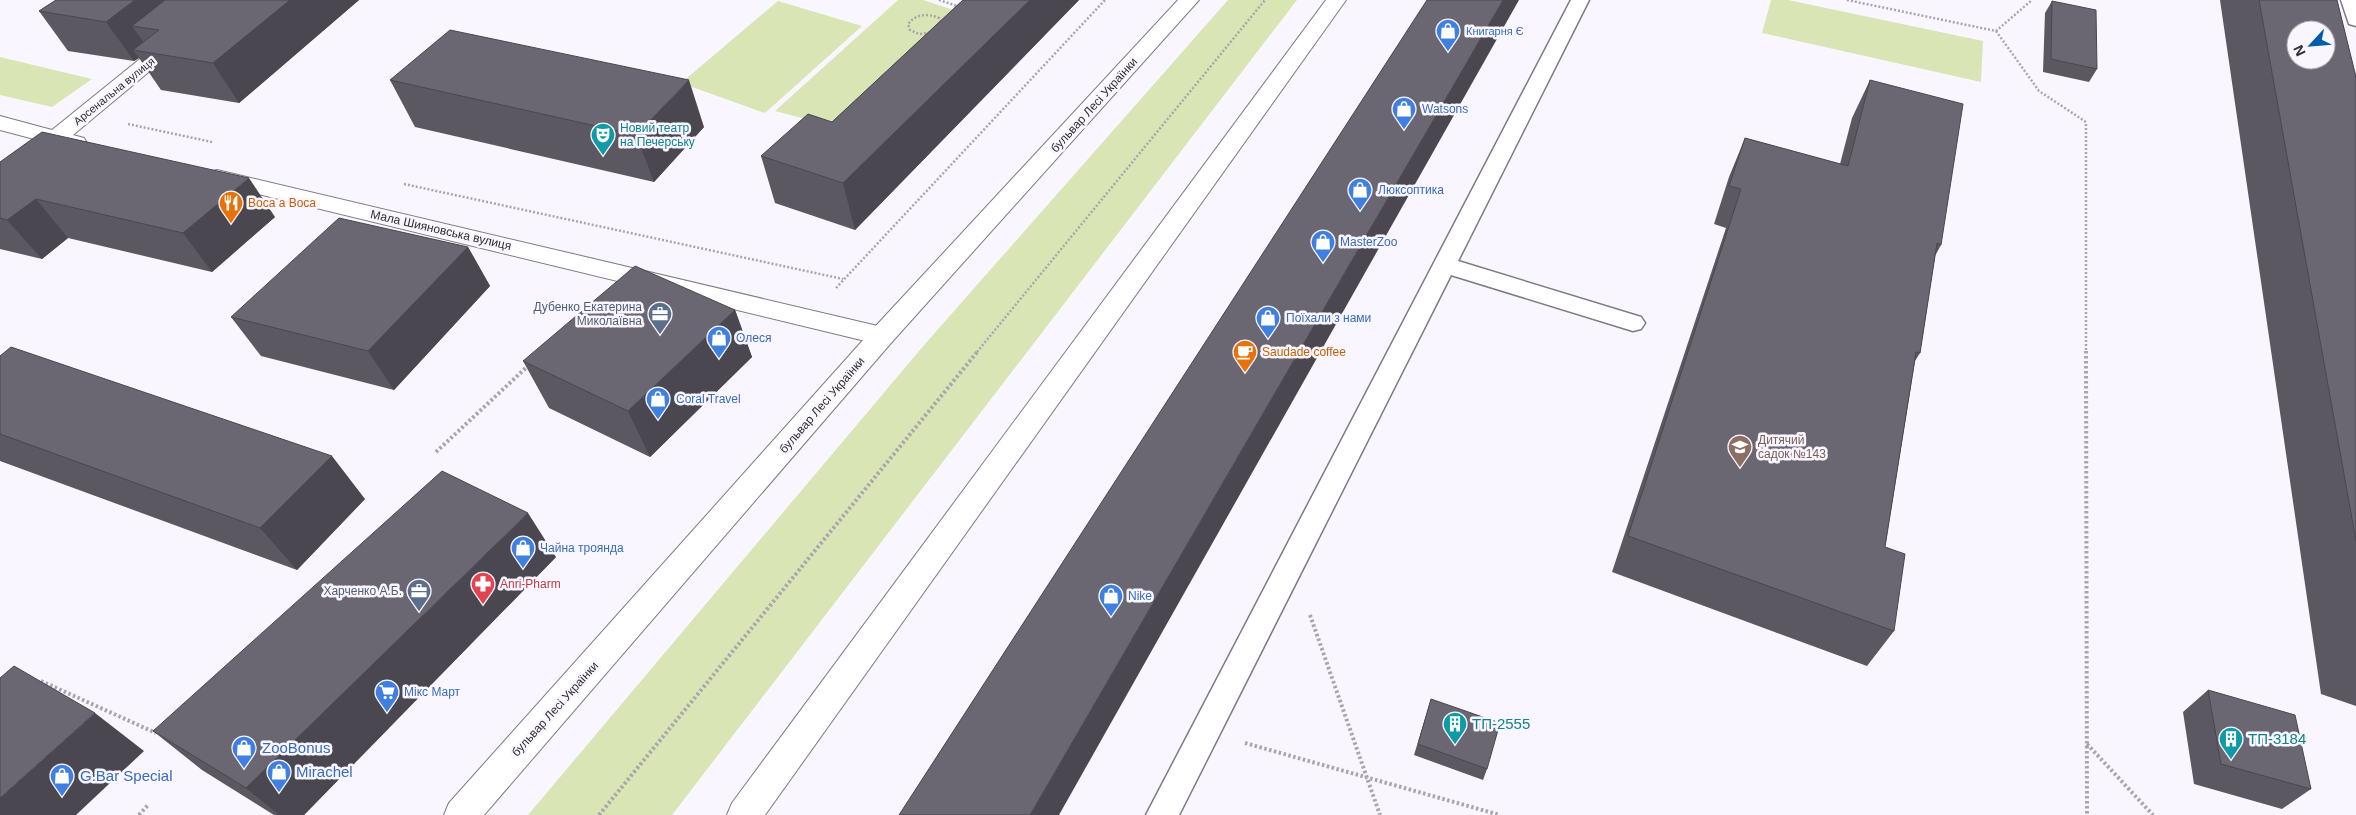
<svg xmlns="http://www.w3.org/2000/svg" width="2356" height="815" viewBox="0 0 2356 815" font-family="Helvetica,sans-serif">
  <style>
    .green { fill: #dae5b5 }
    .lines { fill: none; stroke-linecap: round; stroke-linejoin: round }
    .service-casing { stroke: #7f7a86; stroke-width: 3 }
    .minor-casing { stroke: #7f7a86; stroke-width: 2 }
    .primary-casing { stroke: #7f7a86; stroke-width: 2 }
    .path-far1 { stroke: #a8a5ad; stroke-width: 2.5; stroke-dasharray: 2 2; stroke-linecap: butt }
    .path { stroke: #a8a5ad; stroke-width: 4; stroke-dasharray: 2.5 2.5; stroke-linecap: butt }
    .service { fill: #fff; fill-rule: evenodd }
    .minor { fill: #fff; fill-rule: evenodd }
    .primary { fill: #fff; fill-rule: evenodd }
    .wall { fill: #5b5862 }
    .shaded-wall { fill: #4a4750 }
    .building { fill: #6a6672; stroke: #4a4750; fill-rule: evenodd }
    .labels { text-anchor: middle; stroke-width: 5; stroke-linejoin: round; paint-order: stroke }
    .far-shop-label { font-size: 11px; fill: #366cbe; stroke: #faf6ff; text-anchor: start }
    .far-street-label { font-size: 11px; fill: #2f2d32; stroke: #faf6ff }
    .street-label { font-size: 12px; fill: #2f2d32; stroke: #faf6ff }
    .shop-label { font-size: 12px; fill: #366cbe; stroke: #faf6ff; text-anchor: start }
    .culture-label { font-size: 12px; fill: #0d838f; stroke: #faf6ff; text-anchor: start }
    .food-label { font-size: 12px; fill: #c56008; stroke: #faf6ff; text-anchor: start }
    .service-label { font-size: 12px; fill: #4e5e75; stroke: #faf6ff; text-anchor: end }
    .education-label { font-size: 12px; fill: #785e54; stroke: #faf6ff; text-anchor: start }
    .health-label { font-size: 12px; fill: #be3a42; stroke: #faf6ff; text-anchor: start }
    .near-culture-label { font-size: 15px; fill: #0d838f; stroke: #faf6ff; text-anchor: start }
    .near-shop-label { font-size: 15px; fill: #366cbe; stroke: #faf6ff; text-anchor: start }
  </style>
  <rect width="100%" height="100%" fill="#faf6ff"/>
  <path class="green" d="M 898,0 L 923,0 L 966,14 L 844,129 L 775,111 Z
    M 1228,0 L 1297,0 L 672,815 L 528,815 L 925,344 Z
    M 1771,0 L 1788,0 L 1983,41 L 1981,82 L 1762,33 Z
    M 778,1 L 862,26 L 765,113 L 681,83 Z
    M 0,57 L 92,79 L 52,107 L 0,95 Z"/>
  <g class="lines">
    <defs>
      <path id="service" d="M 1571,0 L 1589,0 L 1458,261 L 1641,317 L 1645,323 L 1641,329 L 1633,331 L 1451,275 L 1179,815 L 1146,815 Z
        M 2341,0 L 2356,0 L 2356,26 L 2349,24 Z"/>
      <path id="minor" d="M 213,0 L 235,0 L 73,135 L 84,138 L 87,143 L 84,148 L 76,150 L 60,146 L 8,185 L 0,187 L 0,169 L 38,140 L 0,130 L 0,116 L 52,130 Z
        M 217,170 L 882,327 L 891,329 L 895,336 L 891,343 L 882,345 L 209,182 L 205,177 L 209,172 Z"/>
      <path id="primary" d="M 1178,0 L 1199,0 L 891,343 L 484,815 L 444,815 L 449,803 L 873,329 Z
        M 1326,0 L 1346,0 L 765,815 L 727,815 L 732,803 Z"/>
    </defs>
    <use href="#service" class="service-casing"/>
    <use href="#minor" class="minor-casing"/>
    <use href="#primary" class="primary-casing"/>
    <path class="path-far1" d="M 939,0 L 960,7
      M 1847,0 L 1996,31 L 2032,0
      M 1996,31 L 2039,91 L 2086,122 L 2086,352
      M 930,33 L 919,34 L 910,30 L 908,24 C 916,14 927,13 939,18 L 942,23
      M 128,124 L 212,142
      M 404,184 L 843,279
      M 836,288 L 1105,0
      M 977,352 L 1265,0"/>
    <path class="path" d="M 2086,351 L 2087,815
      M 436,452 L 529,365
      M 1310,615 L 1380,815
      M 41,681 L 156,733
      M 1245,743 L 1500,815
      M 2087,744 L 2153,815
      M 139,815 L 148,805
      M 599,815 L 978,351"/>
    <use href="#service" class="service"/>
    <use href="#minor" class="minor"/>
    <use href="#primary" class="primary"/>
  </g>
  <path class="wall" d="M 56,0 L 359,0 L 239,103 L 161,90 L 139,58 L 134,61 L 68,51 L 39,11 Z
    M 963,0 L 1079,0 L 855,230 L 775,203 L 761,156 L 832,122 Z
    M 2220,0 L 2337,0 L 2356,77 L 2356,706 L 2321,694 Z
    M 2052,1 L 2097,69 L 2089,82 L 2043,72 L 2045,13 Z
    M 390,80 L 704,127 L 654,182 L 415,127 Z
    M 1870,80 L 1941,245 L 1935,256 L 1920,353 L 1915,361 L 1885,547 L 1894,631 L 1867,666 L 1612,572 L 1726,228 L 1714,224 L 1729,177 L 1745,138 L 1840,164 L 1852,118 Z
    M 0,162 L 275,217 L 212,272 L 68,238 L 42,259 L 0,249 Z
    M 468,247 L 490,286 L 394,390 L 261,356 L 231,317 Z
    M 735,310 L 752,357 L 650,457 L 549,408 L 523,361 Z
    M 0,356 L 365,499 L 297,570 L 0,461 Z
    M 556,557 L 304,815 L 274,815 L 202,770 L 153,731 Z
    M 2208,690 L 2311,789 L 2282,809 L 2194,784 L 2183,712 Z
    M 1431,699 L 1487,769 L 1483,780 L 1414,755 Z"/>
  <path class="shaded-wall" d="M 135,0 L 210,0 L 159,30 L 132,26 L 149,50 L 133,50 L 139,58 L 134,61 L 106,22 Z
    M 290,0 L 359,0 L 239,103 L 213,63 Z
    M 1030,0 L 1079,0 L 855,230 L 843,183 Z
    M 1503,0 L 1519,0 L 1059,815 L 1030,815 Z
    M 689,80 L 704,127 L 654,182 L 636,135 Z
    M 249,178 L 275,217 L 212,272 L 183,233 Z
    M 36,199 L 68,238 L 42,259 L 7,220 Z
    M 468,247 L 490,286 L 394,390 L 368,351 Z
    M 735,310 L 752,357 L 650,457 L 628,411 Z
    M 332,456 L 365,499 L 297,570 L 260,528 Z
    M 528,513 L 556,557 L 304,815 L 279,815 L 246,788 Z
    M 95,713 L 144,751 L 76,815 L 0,815 L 0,798 Z"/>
  <path class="building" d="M 56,0 L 135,0 L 106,22 L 39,11 Z
    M 165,0 L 290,0 L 213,63 L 133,50 L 159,30 L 132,26 Z
    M 963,0 L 1030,0 L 843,183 L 761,156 L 808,114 L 832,122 Z
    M 1427,0 L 1503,0 L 1030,815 L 899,815 Z
    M 2259,0 L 2337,0 L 2356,77 L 2356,541 ZM 2296,30 L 2326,30 L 2326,60 L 2296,60 Z
    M 2052,1 L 2096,10 L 2097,69 L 2051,59 Z
    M 450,30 L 689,80 L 636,135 L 390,80 Z
    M 1870,80 L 1963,104 L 1941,245 L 1937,243 L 1920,353 L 1916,352 L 1885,547 L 1905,554 L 1894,631 L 1628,536 L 1741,189 L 1729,186 L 1745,138 L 1848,166 Z
    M 42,132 L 249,178 L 183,233 L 36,199 L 7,220 L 0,218 L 0,162 Z
    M 339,218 L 468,247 L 368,351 L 231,317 Z
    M 635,266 L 735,310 L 628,411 L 523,361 Z
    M 11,347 L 332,456 L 260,528 L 0,434 L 0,356 Z
    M 442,471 L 528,513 L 246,788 L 153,731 Z
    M 14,666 L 95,713 L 0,798 L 0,678 Z
    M 2208,690 L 2295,715 L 2311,789 L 2221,764 Z
    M 1431,699 L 1500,723 L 1487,769 L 1418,744 Z"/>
  <defs>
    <symbol id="shop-pin" viewBox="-11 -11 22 30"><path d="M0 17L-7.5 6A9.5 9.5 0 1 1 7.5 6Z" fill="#3f7fe0" stroke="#faf6ff"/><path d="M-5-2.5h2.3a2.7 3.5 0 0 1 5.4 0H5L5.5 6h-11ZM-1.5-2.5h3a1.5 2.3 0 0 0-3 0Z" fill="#fff"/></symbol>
    <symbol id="theatre-pin" viewBox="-11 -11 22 30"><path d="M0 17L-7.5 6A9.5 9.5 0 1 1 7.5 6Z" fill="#0f9aa8" stroke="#faf6ff"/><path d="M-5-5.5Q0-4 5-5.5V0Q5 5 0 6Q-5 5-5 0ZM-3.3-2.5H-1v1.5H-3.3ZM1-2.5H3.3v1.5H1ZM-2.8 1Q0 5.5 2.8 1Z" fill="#fff"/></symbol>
    <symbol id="restaurant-pin" viewBox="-11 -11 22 30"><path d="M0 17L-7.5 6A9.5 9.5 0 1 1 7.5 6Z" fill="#e8710a" stroke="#faf6ff"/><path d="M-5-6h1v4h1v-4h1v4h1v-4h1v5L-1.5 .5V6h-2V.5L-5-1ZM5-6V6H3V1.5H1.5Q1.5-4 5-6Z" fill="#fff"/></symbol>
    <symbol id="office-pin" viewBox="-11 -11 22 30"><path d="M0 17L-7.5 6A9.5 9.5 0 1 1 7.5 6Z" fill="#5c6f8a" stroke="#faf6ff"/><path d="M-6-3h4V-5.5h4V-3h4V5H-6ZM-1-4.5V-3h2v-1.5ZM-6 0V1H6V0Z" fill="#fff"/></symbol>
    <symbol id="cafe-pin" viewBox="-11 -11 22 30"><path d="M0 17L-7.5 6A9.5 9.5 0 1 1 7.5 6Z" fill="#e8710a" stroke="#faf6ff"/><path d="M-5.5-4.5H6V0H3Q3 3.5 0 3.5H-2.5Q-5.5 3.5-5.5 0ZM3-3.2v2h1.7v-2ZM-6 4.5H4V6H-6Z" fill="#fff"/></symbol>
    <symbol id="school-pin" viewBox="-11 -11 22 30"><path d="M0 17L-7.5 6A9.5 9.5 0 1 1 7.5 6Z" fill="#8d6e63" stroke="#faf6ff"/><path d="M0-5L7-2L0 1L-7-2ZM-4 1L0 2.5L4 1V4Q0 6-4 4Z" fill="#fff"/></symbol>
    <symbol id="pharmacy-pin" viewBox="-11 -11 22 30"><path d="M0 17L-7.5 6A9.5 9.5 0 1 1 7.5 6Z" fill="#e0444e" stroke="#faf6ff"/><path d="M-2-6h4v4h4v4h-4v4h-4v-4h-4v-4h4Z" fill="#fff"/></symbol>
    <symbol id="supermarket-pin" viewBox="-11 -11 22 30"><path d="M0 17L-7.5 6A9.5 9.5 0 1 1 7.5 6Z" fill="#3f7fe0" stroke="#faf6ff"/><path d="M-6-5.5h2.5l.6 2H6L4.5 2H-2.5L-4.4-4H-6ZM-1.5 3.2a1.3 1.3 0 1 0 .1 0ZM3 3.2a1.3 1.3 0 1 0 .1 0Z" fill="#fff"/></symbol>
    <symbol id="building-pin" viewBox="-11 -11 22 30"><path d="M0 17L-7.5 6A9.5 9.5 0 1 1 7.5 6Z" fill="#0f9aa8" stroke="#faf6ff"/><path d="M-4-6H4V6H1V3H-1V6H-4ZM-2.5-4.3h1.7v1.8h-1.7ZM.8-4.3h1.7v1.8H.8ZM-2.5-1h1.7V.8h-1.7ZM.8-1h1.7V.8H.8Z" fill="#fff"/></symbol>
  </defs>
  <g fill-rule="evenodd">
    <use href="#shop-pin" x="1434" y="17" width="28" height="38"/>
    <use href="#shop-pin" x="1390" y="95" width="28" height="38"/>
    <use href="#theatre-pin" x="589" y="121" width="28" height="38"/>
    <use href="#shop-pin" x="1346" y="176" width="28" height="38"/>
    <use href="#restaurant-pin" x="217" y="189" width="28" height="38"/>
    <use href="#shop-pin" x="1309" y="228" width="28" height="38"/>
    <use href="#office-pin" x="646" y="300" width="28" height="38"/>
    <use href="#shop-pin" x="1254" y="304" width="28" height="38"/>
    <use href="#shop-pin" x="705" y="324" width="28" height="38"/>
    <use href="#cafe-pin" x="1231" y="338" width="28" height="38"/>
    <use href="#shop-pin" x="644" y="385" width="28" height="38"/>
    <use href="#school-pin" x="1726" y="433" width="28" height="38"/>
    <use href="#shop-pin" x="509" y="534" width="28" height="38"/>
    <use href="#pharmacy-pin" x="469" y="570" width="28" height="38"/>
    <use href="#office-pin" x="405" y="577" width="28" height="38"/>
    <use href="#shop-pin" x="1097" y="582" width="28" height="38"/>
    <use href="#supermarket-pin" x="373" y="678" width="28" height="38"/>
    <use href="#building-pin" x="1441" y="710" width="28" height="38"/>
    <use href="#building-pin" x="2217" y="725" width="28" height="38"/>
    <use href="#shop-pin" x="230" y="734" width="28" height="38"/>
    <use href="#shop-pin" x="265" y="758" width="28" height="38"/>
    <use href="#shop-pin" x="48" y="762" width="28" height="38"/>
  </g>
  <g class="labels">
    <g class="far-shop-label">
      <text x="1466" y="35">Книгарня Є</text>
    </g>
    <g class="far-street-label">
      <text transform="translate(114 91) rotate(-39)" y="4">Арсенальна вулиця</text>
    </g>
    <g class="street-label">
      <text transform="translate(1094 105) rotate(-48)" y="4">бульвар Лесі Українки</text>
      <text transform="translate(441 230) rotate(13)" y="4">Мала Шияновська вулиця</text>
      <text transform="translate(822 405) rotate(-49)" y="4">бульвар Лесі Українки</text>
      <text transform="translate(555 709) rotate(-48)" y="4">бульвар Лесі Українки</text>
    </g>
    <g class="shop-label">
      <text x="1422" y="113">Watsons</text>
      <text x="1378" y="194">Люксоптика</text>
      <text x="1340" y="246">MasterZoo</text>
      <text x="1286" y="322">Поїхали з нами</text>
      <text x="736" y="342">Олеся</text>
      <text x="676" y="403">Coral Travel</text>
      <text x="540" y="552">Чайна троянда</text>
      <text x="1128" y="600">Nike</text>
      <text x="404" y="696">Мікс Март</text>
    </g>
    <g class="culture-label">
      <text x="620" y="132">Новий театр<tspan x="620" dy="14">на Печерську</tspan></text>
    </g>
    <g class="food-label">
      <text x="248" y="207">Boca a Boca</text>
      <text x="1262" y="356">Saudade coffee</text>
    </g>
    <g class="service-label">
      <text x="642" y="311">Дубенко Екатерина<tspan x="642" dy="14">Миколаївна</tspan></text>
      <text x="402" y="595">Харченко А.Б.</text>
    </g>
    <g class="education-label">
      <text x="1758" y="444">Дитячий<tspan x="1758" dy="14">садок №143</tspan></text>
    </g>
    <g class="health-label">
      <text x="500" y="588">Anri-Pharm</text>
    </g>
    <g class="near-culture-label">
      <text x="1472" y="729">ТП-2555</text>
      <text x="2248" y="744">ТП-3184</text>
    </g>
    <g class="near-shop-label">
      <text x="262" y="753">ZooBonus</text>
      <text x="296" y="777">Mirachel</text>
      <text x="80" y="781">G.Bar Special</text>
    </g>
  </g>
  <g transform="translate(2311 45) rotate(244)"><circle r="24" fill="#faf6ff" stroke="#a9a6ad"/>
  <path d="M0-4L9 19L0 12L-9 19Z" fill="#005daa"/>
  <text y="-8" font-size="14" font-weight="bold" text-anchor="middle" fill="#2f2d32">N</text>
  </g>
</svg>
